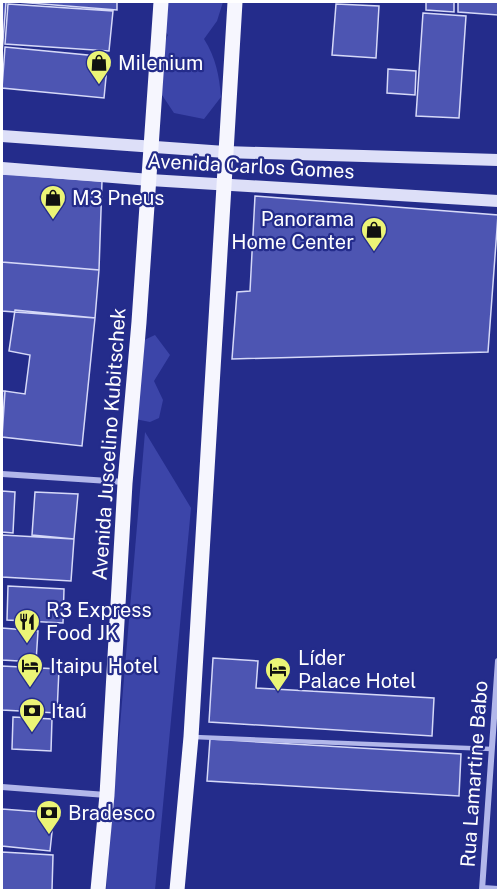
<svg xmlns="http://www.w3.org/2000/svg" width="500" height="892" viewBox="0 0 500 892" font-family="'Public Sans',sans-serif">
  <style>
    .green { fill: #3c45a9 }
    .building { fill: #4d55b2; stroke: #d6d9f8; stroke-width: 1.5 }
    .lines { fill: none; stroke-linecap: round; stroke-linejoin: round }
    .lane { stroke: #b2b7ea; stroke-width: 4.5 }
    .street { stroke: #b2b7ea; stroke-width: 6 }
    .secondary { stroke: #dddff8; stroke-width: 12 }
    .primary { stroke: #f6f6fe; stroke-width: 15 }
    .labels { text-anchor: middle; stroke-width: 4.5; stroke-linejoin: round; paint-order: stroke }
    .poi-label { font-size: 20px; fill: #fff; stroke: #242c8b; text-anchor: start }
    .street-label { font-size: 20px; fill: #fff; stroke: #242c8b }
  </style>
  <rect width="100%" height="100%" fill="#242c8b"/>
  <path class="green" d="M 156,2 L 223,2 L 217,21 L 204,39 C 216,58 219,75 221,97 L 204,119 L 174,113 L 160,92 L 151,66 L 168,35 L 155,19 L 153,5 Z
    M 155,335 L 170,355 L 154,381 L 163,400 L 159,418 L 150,422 L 135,419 L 140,342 Z
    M 145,432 L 191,508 L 155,890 L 106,890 Z"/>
  <path class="building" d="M 2,2 L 6,2 L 2,54 Z
    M 17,2 L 117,2 L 117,10 Z
    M 426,2 L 454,2 L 454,12 L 426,10 Z
    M 458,2 L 498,2 L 498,15 L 458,12 Z
    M 8,4 L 113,11 L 109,51 L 5,44 Z
    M 336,4 L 379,6 L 376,58 L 332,55 Z
    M 423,13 L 466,16 L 459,118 L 416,116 Z
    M 5,47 L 108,57 L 104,98 L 2,88 Z
    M 388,69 L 416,71 L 415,95 L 387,93 Z
    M 2,174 L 102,181 L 99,270 L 2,262 Z
    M 255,196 L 498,215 L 488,352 L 232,359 L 237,292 L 250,291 Z
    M 2,262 L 99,270 L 95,318 L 2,311 Z
    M 15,310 L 95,318 L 82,446 L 2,437 L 5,391 L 25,394 L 30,355 L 9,351 Z
    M 2,391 L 5,391 L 2,430 Z
    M 2,491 L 15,492 L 13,533 L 2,532 Z
    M 35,492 L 78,494 L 74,539 L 32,535 Z
    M 2,535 L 74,539 L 71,581 L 2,577 Z
    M 8,586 L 64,589 L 63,623 L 7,620 Z
    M 2,628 L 38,631 L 36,662 L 2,660 Z
    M 213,658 L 258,661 L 256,688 L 434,698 L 432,736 L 209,722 Z
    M 2,666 L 59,669 L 57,713 L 2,710 Z
    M 13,717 L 52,719 L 51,751 L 12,749 Z
    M 210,739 L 461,754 L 459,796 L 207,781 Z
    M 2,809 L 54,813 L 50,851 L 2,846 Z
    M 2,852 L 53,855 L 52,890 L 2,890 Z"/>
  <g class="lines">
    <path class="lane" d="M 194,737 L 492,749"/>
    <path class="street" d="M 2,474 L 124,482
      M 2,787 L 106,795
      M 483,888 L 498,889
      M 482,890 L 498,661"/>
    <path class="secondary" d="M 2,136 L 225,152 L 498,160
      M 2,168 L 150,180 L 498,201"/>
    <path class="primary" d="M 98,890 L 107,795 L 125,483 L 139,322 L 161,2
      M 177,890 L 191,737 L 235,2"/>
  </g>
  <defs>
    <symbol id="shop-pin" viewBox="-11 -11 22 30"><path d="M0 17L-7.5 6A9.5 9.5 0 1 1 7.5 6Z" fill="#ebf476" stroke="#242c8b"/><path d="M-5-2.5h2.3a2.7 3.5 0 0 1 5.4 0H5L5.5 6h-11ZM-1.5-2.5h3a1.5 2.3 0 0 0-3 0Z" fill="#111"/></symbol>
    <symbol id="restaurant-pin" viewBox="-11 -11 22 30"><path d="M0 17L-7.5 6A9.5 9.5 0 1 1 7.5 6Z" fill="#ebf476" stroke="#242c8b"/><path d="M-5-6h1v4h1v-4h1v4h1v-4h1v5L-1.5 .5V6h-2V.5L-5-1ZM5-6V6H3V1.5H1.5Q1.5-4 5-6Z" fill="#111"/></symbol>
    <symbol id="hotel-pin" viewBox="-11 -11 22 30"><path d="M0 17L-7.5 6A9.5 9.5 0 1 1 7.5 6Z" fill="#ebf476" stroke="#242c8b"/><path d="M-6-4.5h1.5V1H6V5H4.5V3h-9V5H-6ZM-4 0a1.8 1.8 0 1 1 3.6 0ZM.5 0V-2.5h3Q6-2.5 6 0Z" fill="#111"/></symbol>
    <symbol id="bank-pin" viewBox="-11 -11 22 30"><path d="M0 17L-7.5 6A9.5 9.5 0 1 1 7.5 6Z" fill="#ebf476" stroke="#242c8b"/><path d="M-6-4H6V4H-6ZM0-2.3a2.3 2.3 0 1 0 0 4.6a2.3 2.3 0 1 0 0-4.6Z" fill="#111"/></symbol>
  </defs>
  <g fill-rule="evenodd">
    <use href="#shop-pin" x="84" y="48" width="30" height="40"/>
    <use href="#shop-pin" x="38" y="183" width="30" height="40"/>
    <use href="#shop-pin" x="359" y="215" width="30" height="40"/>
    <use href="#restaurant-pin" x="12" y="607" width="30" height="40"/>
    <use href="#hotel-pin" x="15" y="651" width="30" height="40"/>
    <use href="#hotel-pin" x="263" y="655" width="30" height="40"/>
    <use href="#bank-pin" x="17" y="696" width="30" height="40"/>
    <use href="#bank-pin" x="34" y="798" width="30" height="40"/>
  </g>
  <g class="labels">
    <g class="poi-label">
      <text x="118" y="70">Milenium</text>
      <text x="72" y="205">M3 Pneus</text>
      <text x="354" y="226" text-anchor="end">Panorama<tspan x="354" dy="23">Home Center</tspan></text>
      <text x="46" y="617">R3 Express<tspan x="46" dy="23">Food JK</tspan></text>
      <text x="298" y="665">Líder<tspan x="298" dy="23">Palace Hotel</tspan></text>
      <text x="50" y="673">Itaipu Hotel</text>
      <text x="51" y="718">Itaú</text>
      <text x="68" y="820">Bradesco</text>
    </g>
    <g class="street-label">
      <text transform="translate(251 166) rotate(3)" y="7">Avenida Carlos Gomes</text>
      <text transform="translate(109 444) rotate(-86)" y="7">Avenida Juscelino Kubitschek</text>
      <text transform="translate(474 774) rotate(-86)" y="7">Rua Lamartine Babo</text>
    </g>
  </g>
  <rect width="500" height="892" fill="none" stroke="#ffffff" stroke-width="6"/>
</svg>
